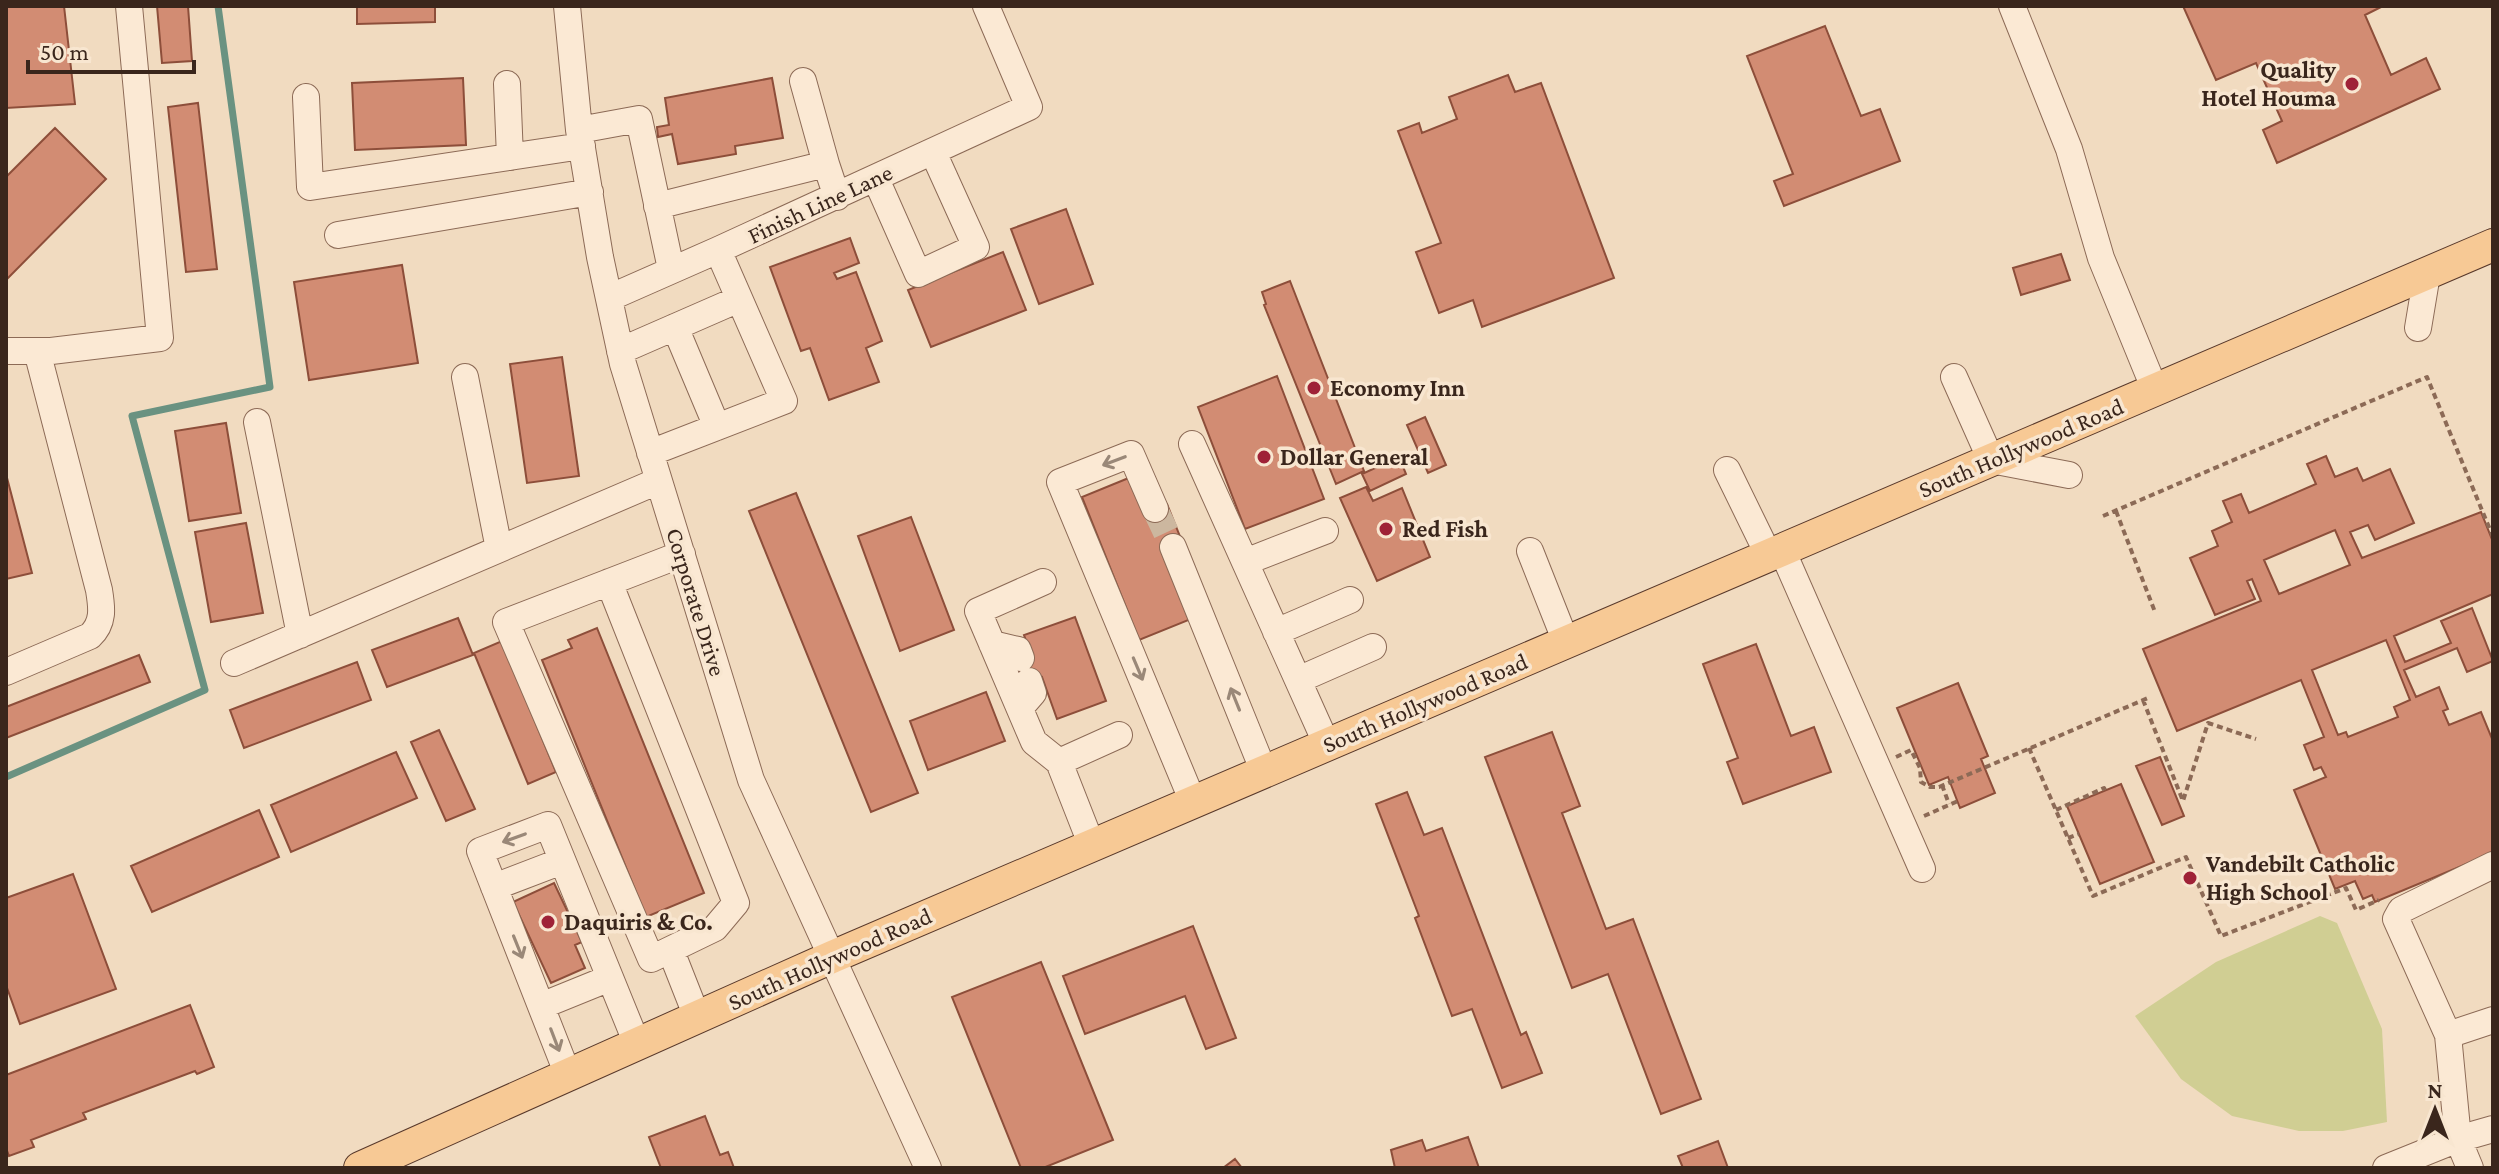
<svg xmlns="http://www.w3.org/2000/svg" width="2499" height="1174" viewBox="0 0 2499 1174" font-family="'Crimson Pro',serif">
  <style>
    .green { fill: #d0ce93 }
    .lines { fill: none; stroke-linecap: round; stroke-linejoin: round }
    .stream { stroke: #6a9281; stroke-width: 7 }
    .building { fill: #d28c73; stroke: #8d4e3a; stroke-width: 2; fill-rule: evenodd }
    .minor-tunnel { stroke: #ccb79f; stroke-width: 26; stroke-dasharray: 26 13; stroke-linecap: butt }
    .minor-casing { stroke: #8c6a56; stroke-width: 28 }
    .major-casing { stroke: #59392b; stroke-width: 34 }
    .path { stroke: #8c6a56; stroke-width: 4; stroke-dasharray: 6 4; stroke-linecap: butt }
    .minor { stroke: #fbe9d4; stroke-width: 26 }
    .major { stroke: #f7c995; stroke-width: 32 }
    .oneway { stroke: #9a8878 }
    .poi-dot { fill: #9f2237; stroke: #f8e6d0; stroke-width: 3 }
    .labels { text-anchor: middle; stroke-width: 7; stroke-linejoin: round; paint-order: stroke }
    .poi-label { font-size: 24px; font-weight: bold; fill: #3a261c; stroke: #f8e6d0; text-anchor: start }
    .street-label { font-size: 24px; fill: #3a261c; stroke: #f8e6d0 }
  </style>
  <rect width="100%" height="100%" fill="#f1dbc0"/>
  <path class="green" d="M 2320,916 L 2337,923 L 2382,1029 L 2387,1122 L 2343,1131 L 2299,1131 L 2232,1116 L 2181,1079 L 2135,1016 L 2216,962 Z"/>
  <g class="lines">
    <path class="stream" d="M 6,777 L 205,690 L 132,416 L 270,387 L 218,6"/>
  </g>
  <path class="building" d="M 6,6 L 64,6 L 75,104 L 6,108 Z
    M 157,6 L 188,6 L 192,61 L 162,63 Z
    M 357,6 L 435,6 L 435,22 L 357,24 Z
    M 2183,6 L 2383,6 L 2365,15 L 2391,75 L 2426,58 L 2440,89 L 2277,163 L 2263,130 L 2282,121 L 2256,63 L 2216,80 Z
    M 1825,26 L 1861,116 L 1880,109 L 1900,161 L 1784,206 L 1774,181 L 1793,174 L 1747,56 Z
    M 1508,75 L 1515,92 L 1541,83 L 1614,278 L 1482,327 L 1473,300 L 1439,313 L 1416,252 L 1441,243 L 1398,131 L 1419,123 L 1422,133 L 1457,119 L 1449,97 Z
    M 463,78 L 466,145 L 355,150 L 352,83 Z
    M 772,78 L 783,138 L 735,146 L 736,154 L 678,164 L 672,134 L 658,137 L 657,127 L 669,125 L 665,98 Z
    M 198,103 L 217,269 L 186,272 L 168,107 Z
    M 55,128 L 106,179 L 6,280 L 6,177 Z
    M 1066,209 L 1093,284 L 1039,304 L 1011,229 Z
    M 850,238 L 859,263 L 834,273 L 837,279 L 856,272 L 882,341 L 866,348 L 879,382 L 829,400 L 810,348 L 801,351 L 770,267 Z
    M 1003,252 L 1026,310 L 931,347 L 908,290 Z
    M 2061,254 L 2070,280 L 2021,295 L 2013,268 Z
    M 402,265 L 418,363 L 309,380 L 294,282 Z
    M 1290,281 L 1364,471 L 1336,484 L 1264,305 L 1266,304 L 1262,292 Z
    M 562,357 L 579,476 L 527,483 L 510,364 Z
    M 1277,376 L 1324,499 L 1245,529 L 1198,407 Z
    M 1425,417 L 1446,465 L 1428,473 L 1407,425 Z
    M 226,423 L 241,513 L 189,521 L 175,431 Z
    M 2326,456 L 2335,477 L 2357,468 L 2363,481 L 2390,469 L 2414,523 L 2375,540 L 2368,525 L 2350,532 L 2362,558 L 2481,512 L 2493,542 L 2493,594 L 2394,636 L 2405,662 L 2451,643 L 2441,621 L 2472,608 L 2493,661 L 2467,672 L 2457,648 L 2404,670 L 2416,697 L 2439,687 L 2448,709 L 2443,711 L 2449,725 L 2481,712 L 2493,741 L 2493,853 L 2375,902 L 2372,895 L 2363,899 L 2355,881 L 2335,889 L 2294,790 L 2326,777 L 2321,767 L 2314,770 L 2304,745 L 2324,737 L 2301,680 L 2177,731 L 2143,649 L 2261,601 L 2252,579 L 2247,581 L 2255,599 L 2215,615 L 2190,558 L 2218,546 L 2212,531 L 2232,522 L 2223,501 L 2241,494 L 2249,513 L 2316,484 L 2307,464 ZM 2335,530 L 2350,565 L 2279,594 L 2264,560 ZM 2386,640 L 2410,700 L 2394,707 L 2398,717 L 2348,737 L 2346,732 L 2338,735 L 2312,670 Z
    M 1399,457 L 1406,474 L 1370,491 L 1362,474 Z
    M 6,474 L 32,573 L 6,579 Z
    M 1136,475 L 1167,504 L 1183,544 L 1196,617 L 1139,640 L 1082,497 Z
    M 1366,487 L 1373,501 L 1402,488 L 1430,557 L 1377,581 L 1340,498 Z
    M 796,493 L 918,793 L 871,812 L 749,511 Z
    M 911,517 L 954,630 L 900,651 L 858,536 Z
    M 246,523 L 263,613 L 211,622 L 195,532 Z
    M 1075,617 L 1106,701 L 1057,719 L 1042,677 L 1019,685 L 1011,662 L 1031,655 L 1024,635 Z
    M 458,618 L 473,655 L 387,687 L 372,650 Z
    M 597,628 L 704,893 L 646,917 L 542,660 L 572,648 L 568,640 Z
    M 502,641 L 556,772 L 528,784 L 474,653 Z
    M 1756,644 L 1791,736 L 1814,727 L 1831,772 L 1743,804 L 1727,762 L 1738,758 L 1703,664 Z
    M 139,655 L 150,682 L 6,738 L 6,707 Z
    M 357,662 L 371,700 L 244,748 L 230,710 Z
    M 1958,683 L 1988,756 L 1981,759 L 1995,793 L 1960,808 L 1948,777 L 1929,785 L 1897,708 Z
    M 986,692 L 1005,741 L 928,770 L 910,721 Z
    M 439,730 L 475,809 L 446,821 L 411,742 Z
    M 1552,732 L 1580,806 L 1562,813 L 1606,929 L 1633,919 L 1701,1099 L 1661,1114 L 1608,974 L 1572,988 L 1485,757 Z
    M 396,752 L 417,798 L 291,852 L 271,805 Z
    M 2160,757 L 2184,816 L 2162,825 L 2136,766 Z
    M 2121,784 L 2154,862 L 2100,884 L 2067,806 Z
    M 1407,792 L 1424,835 L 1442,828 L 1521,1035 L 1526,1032 L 1542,1073 L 1502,1088 L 1472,1009 L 1452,1016 L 1415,918 L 1419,916 L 1376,804 Z
    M 259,810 L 279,857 L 152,912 L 131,866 Z
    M 73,874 L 116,989 L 20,1024 L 6,985 L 6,898 Z
    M 554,883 L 582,942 L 575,945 L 585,968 L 551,983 L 513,902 Z
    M 1193,926 L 1236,1038 L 1206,1049 L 1185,996 L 1085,1034 L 1063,976 Z
    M 1041,962 L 1113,1140 L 1043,1168 L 1021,1168 L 952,997 Z
    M 190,1005 L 214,1067 L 197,1074 L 195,1071 L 83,1113 L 86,1119 L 31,1140 L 34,1147 L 9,1156 L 6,1148 L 6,1075 Z
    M 705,1116 L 720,1155 L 728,1152 L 734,1168 L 661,1168 L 649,1137 Z
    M 1468,1137 L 1479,1168 L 1395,1168 L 1391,1150 L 1422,1140 L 1426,1151 Z
    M 1718,1141 L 1728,1168 L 1683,1168 L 1678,1156 Z
    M 1235,1159 L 1242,1168 L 1223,1168 Z"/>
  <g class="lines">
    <path class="minor-tunnel" d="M 1155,509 L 1173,547"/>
    <defs>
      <path id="minor" d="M 567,6 L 579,130 L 600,257 L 623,364 L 751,780 L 928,1168
        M 2012,6 L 2069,149 L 2101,258 L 2155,390
        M 803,81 L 826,164
        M 507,84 L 510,157
        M 306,97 L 310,187 L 582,146
        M 579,130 L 639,119 L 671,269
        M 876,179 L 918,274 L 976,247 L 933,152
        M 657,206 L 826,164 L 837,197
        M 338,235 L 590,192
        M 609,298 L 718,250 L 1029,107 L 986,6
        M 675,327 L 717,427
        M 2418,328 L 2427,274
        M 6,351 L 51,351 L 160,338 L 129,6
        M 620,351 L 739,299
        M 465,377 L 499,549
        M 1954,377 L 1991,460 L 2069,475
        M 257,422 L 300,635
        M 1192,444 L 1327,745
        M 650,453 L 784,401 L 718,250
        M 1727,470 L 1769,556
        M 1155,509 L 1131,454 L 1060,482 L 1193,802
        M 1173,547 L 1264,772
        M 1782,550 L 1922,869
        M 1530,551 L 1566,642
        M 1245,562 L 1325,531
        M 609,582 L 736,903 L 715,928 L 651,959 L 506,622 L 682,554
        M 1043,582 L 978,611 L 1034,742 L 1059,762
        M 1276,632 L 1350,600
        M 992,644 L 1018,650 L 1021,658
        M 234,663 L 658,481
        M 6,672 L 90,636 C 104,623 102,608 99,590 L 37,351
        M 1298,680 L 1373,647
        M 1020,708 L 1033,693 L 1029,681
        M 1092,846 L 1059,762 L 1119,735
        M 494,887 L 562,861
        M 671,951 L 697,1017
        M 541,1006 L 610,978
        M 2448,1035 L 2493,1020
        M 568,1075 L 480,851 L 548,825 L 637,1044
        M 2386,1168 L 2458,1139 L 2493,1129
        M 2470,1168 L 2458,1139 L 2448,1035 L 2396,919 L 2401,910 L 2493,865"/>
      <path id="major" d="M 360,1168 L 832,957 L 2493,245"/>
    </defs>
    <use href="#minor" class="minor-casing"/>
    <use href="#major" class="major-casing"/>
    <path class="path" d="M 2116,511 L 2155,612
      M 2103,516 L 2427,377 L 2493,537
      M 2143,700 L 2183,801 L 2208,723 L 2256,739
      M 2029,748 L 2093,896 L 2186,857 L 2221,936 L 2346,888 L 2356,910 L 2379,900
      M 1896,757 L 1911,750 L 1920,768 L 1921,782 L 1930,787 L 1939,787 L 2148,698
      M 1942,785 L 1949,804
      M 2056,810 L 2104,788 L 2105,790
      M 1924,816 L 1958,801
      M 2068,838 L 2079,834"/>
    <use href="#minor" class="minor"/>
    <use href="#major" class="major"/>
  </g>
  <defs><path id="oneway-shaft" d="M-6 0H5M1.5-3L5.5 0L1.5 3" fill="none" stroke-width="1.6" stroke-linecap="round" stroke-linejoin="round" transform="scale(2)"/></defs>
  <g class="oneway">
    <use href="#oneway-shaft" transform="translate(1114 461) rotate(159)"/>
    <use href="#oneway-shaft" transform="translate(1138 669) rotate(67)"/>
    <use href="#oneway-shaft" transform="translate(1235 699) rotate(-112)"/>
    <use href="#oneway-shaft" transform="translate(514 838) rotate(160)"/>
    <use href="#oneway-shaft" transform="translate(518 947) rotate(68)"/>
    <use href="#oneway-shaft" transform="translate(555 1040) rotate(69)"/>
  </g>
  <g class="poi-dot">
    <circle cx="2352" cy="84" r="8"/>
    <circle cx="1314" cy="388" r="8"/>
    <circle cx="1264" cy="457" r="8"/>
    <circle cx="1386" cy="529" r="8"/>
    <circle cx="2190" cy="878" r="8"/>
    <circle cx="548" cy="922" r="8"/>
  </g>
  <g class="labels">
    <g class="poi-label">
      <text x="2336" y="78" text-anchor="end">Quality<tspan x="2336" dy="28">Hotel Houma</tspan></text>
      <text x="1330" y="396">Economy Inn</text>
      <text x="1280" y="465">Dollar General</text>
      <text x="1402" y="537">Red Fish</text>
      <text x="2206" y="872">Vandebilt Catholic<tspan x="2206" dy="28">High School</tspan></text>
      <text x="564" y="930">Daquiris &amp; Co.</text>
    </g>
    <g class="street-label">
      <text transform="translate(820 204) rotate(-25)" y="8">Finish Line Lane</text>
      <text transform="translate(2021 448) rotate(-23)" y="8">South Hollywood Road</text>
      <text transform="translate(696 602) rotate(73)" y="8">Corporate Drive</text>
      <text transform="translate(1425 703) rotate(-23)" y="8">South Hollywood Road</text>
      <text transform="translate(830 959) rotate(-24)" y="8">South Hollywood Road</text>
    </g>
  </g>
  <rect width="2499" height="1174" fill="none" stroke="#3a261c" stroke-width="16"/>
  <g transform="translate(2435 1110)" stroke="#f8e6d0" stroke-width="6" paint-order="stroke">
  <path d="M0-6L14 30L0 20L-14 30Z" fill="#3a261c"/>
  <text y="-12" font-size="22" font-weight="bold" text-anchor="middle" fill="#3a261c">N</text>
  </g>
  <path d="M28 60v12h166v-12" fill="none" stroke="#3a261c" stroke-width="4"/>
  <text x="40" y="60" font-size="24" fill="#3a261c" stroke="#f8e6d0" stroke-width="6" paint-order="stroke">50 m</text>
</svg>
